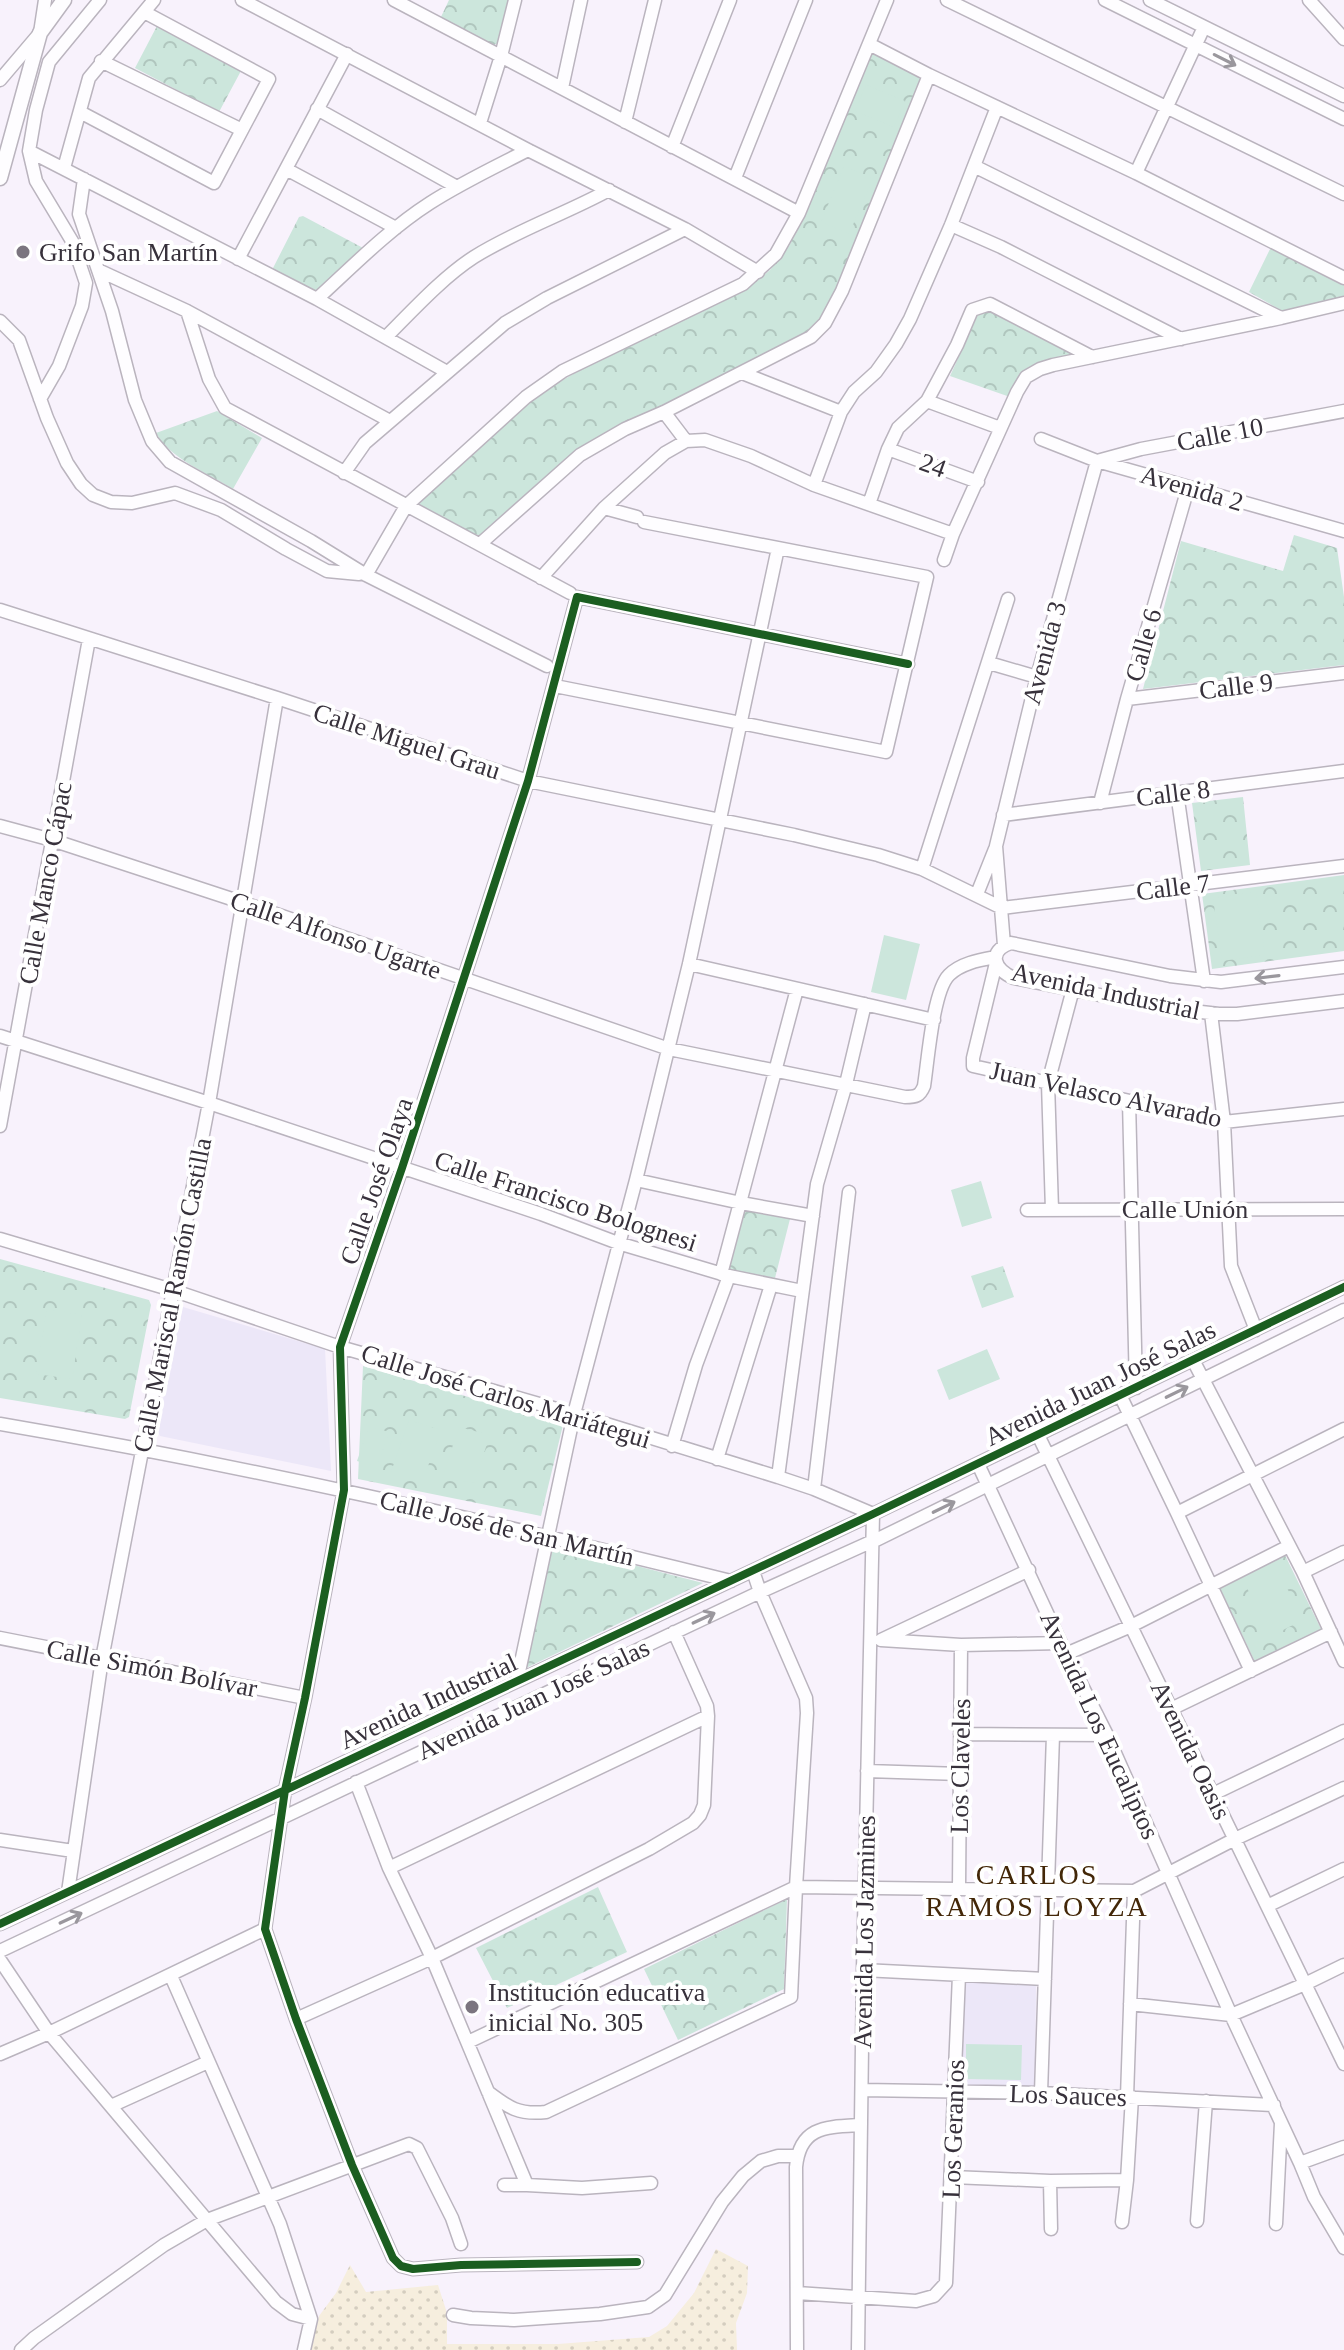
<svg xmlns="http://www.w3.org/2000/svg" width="1344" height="2350" viewBox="0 0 1344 2350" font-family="'Times New Roman',serif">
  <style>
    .education { fill: #ece7f8 }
    .sand { fill: url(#sand-dots) }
    .park { fill: url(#park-crowns) }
    .pitch { fill: #cce6dc }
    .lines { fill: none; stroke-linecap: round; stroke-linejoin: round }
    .minor-casing { stroke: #bab4be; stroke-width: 15 }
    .major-casing { stroke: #bab4be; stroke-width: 17 }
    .minor { stroke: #fefdff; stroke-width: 12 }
    .major { stroke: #fefdff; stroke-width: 14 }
    .cycleway-casing { stroke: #fff; stroke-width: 13 }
    .cycleway { stroke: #1b5e20; stroke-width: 8 }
    .oneway { stroke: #9a979d }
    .poi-dot { fill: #7b757f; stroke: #fff; stroke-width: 3 }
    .labels { text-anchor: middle; stroke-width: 8; stroke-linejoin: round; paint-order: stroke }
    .poi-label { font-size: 26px; fill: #37313b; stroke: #fff; text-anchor: start }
    .street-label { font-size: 26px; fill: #37313b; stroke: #fff }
    .neighbourhood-label { font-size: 28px; letter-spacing: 2px; fill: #432708; stroke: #fff }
  </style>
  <defs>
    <pattern id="sand-dots" width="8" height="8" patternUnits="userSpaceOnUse" patternTransform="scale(2)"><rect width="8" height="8" fill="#f6eede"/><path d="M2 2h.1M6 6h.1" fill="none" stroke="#d4cdbf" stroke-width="1.8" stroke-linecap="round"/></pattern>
    <pattern id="park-crowns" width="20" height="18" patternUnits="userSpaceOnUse" patternTransform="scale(2)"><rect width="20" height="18" fill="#cce6dc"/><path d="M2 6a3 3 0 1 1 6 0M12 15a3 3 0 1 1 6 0" fill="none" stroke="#b0c6be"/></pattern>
  </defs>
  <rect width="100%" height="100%" fill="#f8f2fc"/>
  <path class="education" d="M 183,1307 L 325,1349 L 331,1471 L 160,1436 L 157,1430 L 172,1353 L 176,1341 L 175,1338 L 179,1311 Z
    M 963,1980 L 1036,1984 L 1035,2089 L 958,2087 Z"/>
  <path class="sand" d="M 716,2249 L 748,2266 L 747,2293 L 736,2323 L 737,2350 L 310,2350 L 319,2316 L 336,2293 L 350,2265 L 366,2292 L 438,2285 L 447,2313 L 447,2344 L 558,2344 L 649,2337 L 667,2326 L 694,2293 Z"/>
  <path class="park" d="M 449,0 L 510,0 L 500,42 L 492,46 L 440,19 Z
    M 158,24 L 242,69 L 219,112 L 135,68 Z
    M 879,53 L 919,73 L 921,81 L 919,91 L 832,299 L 819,319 L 799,339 L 588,444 L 480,538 L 475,537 L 421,508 L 419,503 L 423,496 L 542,392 L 608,354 L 746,289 L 770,270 L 789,246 L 799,225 L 869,57 L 872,54 Z
    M 303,216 L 365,249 L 317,292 L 310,293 L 271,272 L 299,217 Z
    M 1271,247 L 1344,281 L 1344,301 L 1286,313 L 1249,292 Z
    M 984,309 L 1071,352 L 1072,354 C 1046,377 1029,350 1010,397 L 950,376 L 979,312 Z
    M 217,411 L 262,438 L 233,489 C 209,474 169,458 156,433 Z
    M 1294,535 L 1337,548 L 1344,597 L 1344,665 L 1143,689 L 1181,541 L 1283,571 Z
    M 1243,797 L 1250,865 L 1201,871 L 1192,803 Z
    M 1344,875 L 1344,951 L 1212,969 L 1202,894 Z
    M 743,1208 L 790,1219 L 775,1278 L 727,1269 Z
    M 0,1259 L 149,1300 L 151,1305 L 129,1417 L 125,1419 L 0,1398 Z
    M 1003,1266 L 1014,1297 L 982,1308 L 971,1276 Z
    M 363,1366 L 563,1425 L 541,1516 L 358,1479 Z
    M 552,1544 L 703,1583 L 524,1669 Z
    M 1284,1553 L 1322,1631 L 1255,1662 L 1218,1584 Z
    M 598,1887 L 627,1952 L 507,2008 L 476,1948 Z
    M 787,1899 L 784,1989 L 678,2040 L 644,1969 Z"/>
  <path class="pitch" d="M 866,85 L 905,101 L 894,127 L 855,111 Z
    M 844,166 L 873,178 L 849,234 L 821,222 Z
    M 1256,892 L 1265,955 L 1222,961 L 1213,898 Z
    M 884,935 L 920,944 L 906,1000 L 871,992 Z
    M 981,1181 L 992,1218 L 962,1227 L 951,1190 Z
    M 47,1309 L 82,1315 L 72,1379 L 36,1374 Z
    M 987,1349 L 1000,1379 L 949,1400 L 937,1370 Z
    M 409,1420 L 441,1430 L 423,1480 L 391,1472 Z
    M 369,1426 L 389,1432 L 377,1467 L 357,1461 Z
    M 459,1427 L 490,1435 L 474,1483 L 442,1478 Z
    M 1275,1564 L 1303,1620 L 1271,1636 L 1243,1580 Z
    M 966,2044 L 1022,2045 L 1021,2080 L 966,2079 Z"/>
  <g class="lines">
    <defs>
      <path id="minor" d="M 242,0 L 528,150 L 685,229 L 758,272
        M 394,0 L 799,213
        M 947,0 L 1344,194
        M 1105,0 L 1344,119
        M 1150,0 L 1344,96
        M 1309,0 L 1344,39
        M 869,44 L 929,75 L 1136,173 L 1344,278
        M 101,61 L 242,130
        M 0,80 L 40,33 L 45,0
        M 562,88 L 581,0
        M 317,109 L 457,187
        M 80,112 L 214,183 L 269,79 L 144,12
        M 625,122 L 655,0
        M 480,123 L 501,56 L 515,0
        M 672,147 L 730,0
        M 29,151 L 317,299 L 447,372
        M 974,166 L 1281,318
        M 64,168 L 89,78 L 154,0
        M 286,169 L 396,228
        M 1136,173 L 1204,27
        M 735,178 L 806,0
        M 84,179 L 79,214 L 112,311 L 135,400 L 152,441 L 170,462 L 311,541 L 366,575 L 547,666
        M 951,225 L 1001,247 L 1181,339
        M 238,259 L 347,54
        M 98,270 L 187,311 L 390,421
        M 317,299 C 353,266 388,230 430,203 C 461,183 495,167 528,150
        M 187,311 L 209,379 L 225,408 L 570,593
        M 0,321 L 19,340 L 47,418 L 67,463 L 81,484 L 93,495 L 111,502 L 132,503 L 175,493 L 221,510 L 286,549 L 327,571 L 359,574
        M 386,337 C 412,311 443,277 474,257 C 517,230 565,214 609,190
        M 742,373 L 841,412
        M 40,399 L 59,366 L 82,306 L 86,283 L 72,241 L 36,181 L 29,151 L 36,110 L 49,62 L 100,0
        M 927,401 L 1000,428
        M 664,412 L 686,441
        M 1041,439 L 1097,461 L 1344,531
        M 888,449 L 978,482
        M 344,473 L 365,443 L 505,323 L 547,298 L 685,229
        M 814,485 L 841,412 L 854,392 L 876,372 L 896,344 L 910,319 L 951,225 L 997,107
        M 869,504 L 888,449 L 898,428 L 927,401 L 957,345 L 972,310 L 990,304 L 1092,357
        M 604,508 L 637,517
        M 480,544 L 580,455 L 625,429 L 664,412 L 811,337 L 825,323 L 842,291 L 929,75
        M 944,560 L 953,534 L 1017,392 L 1026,377 L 1040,369 L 1053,365 L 1281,318 L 1344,303
        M 366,575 L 406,506 L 526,397 L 563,371 L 743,284 L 776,254 L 799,213 L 887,0
        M 541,578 L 604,508 L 665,453 L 686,441 L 705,440 L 751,456 L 814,485 L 953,534
        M 0,610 L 277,698 L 528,781 L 794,835 L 878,855 L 922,869 L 1002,908
        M 989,663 L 1037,677
        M 555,686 L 886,752 L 927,577 L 644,522
        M 1127,699 L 1344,673
        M 1177,793 L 1204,981
        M 1100,803 L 1127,699 L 1188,488
        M 1003,815 L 1344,771
        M 0,826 L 52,840 L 244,903 L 669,1049 L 905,1097 C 916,1097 920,1096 924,1086 C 928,1060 933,991 949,975 C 961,963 980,960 996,957
        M 922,869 L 1008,599
        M 977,894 L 995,849
        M 1002,908 L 1344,866
        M 1004,945 L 996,846 L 1037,677 L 1097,461 L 1141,449 L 1344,411
        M 996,963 L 973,1058 L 973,1066 L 1224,1122 L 1344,1109
        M 689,964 L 934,1020
        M 1344,967 L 1221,982 L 1170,976 L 1011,943 C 987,951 994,970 1014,978 L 1165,1008 L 1219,1014 L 1237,1014 L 1344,1001
        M 1211,1013 L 1224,1122 L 1231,1266 L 1256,1330
        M 0,1036 L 209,1103 L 541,1214 L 618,1243 L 729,1276 L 802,1291
        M 1129,1101 L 1136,1388
        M 0,1126 L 89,639
        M 636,1180 L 741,1203 L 813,1216
        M 1027,1210 L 1344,1209
        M 1052,1210 L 1048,1083 L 1073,989
        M 0,1239 L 172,1290 L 340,1347 L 574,1414 L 778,1477 L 814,1489 L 873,1514
        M 721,1274 L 797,989
        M 1193,1360 L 1303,1572 L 1344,1661
        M 1120,1395 L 1177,1513 L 1251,1671
        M 0,1424 C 246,1466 488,1521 731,1581
        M 1038,1435 L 1344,2064
        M 672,1446 L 696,1365 L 729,1276
        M 717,1459 L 771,1285
        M 978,1464 L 1066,1654 L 1107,1735 L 1231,2015 L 1300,2163 L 1314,2197 L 1344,2248
        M 778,1477 L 817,1184 L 846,1084 L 865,1004
        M 814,1489 L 849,1192
        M 1177,1513 L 1344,1429
        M 874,1541 L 1344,1310
        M 1303,1572 L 1344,1552
        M 0,1638 L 305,1698
        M 881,1640 L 961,1645 L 1061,1643
        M 881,1640 L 1029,1570
        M 1066,1654 L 1131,1626 L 1289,1546
        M 517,1681 L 574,1414 L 636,1180 L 689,964 L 778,548
        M 1171,1709 L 1331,1632
        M 960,1734 L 1107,1735
        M 867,1771 L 960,1774
        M 356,1782 L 389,1868 L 432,1958 L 527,2185 L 582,2188 L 651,2183
        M 1213,1794 L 1344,1731
        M 0,1840 L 73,1851
        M 389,1868 L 708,1716
        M 959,1888 L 961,1645
        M 68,1892 L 102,1659 L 209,1103 L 277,698
        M 1267,1906 L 1344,1869
        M 0,1924 L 873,1514 L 1344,1287
        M 0,1951 L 760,1592 L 875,1540
        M 0,1960 L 49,2033 L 276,2302 L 292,2314 L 311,2319
        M 863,1970 L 1045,1979
        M 171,1976 L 280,2224 L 311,2319 L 304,2350
        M 1130,2004 L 1231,2015 L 1305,1984 L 1344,1965
        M 296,2019 L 432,1958 L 649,1849 L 693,1823 L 700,1815 L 704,1805 L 708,1716 L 707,1706 L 674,1632
        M 468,2042 L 796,1887 L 807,1713 L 806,1698 L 760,1592 L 753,1571
        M 0,2054 L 49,2033 L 265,1929
        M 862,2090 L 1041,2093 L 1274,2105
        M 488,2092 C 509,2108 519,2115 546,2112 L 791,1997 L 796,1887 L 1134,1891 L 1235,1839 L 1344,1788
        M 1041,2093 L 1053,1735
        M 1127,2097 L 1134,1891
        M 111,2106 L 208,2062
        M 1300,2163 L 1344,2147
        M 952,2177 L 1050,2181 L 1127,2180
        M 1050,2181 L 1051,2229
        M 504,2185 L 527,2185
        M 1197,2221 L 1206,2101
        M 1122,2222 L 1127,2180 L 1132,2097
        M 1276,2224 L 1281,2123
        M 637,2262 L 461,2265 L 413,2269 L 401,2266 L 393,2258 L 352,2165 L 296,2019 L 265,1929 L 285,1790 L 305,1698 L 344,1490 L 340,1347 L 402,1168 L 528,781 L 577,597 L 908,664
        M 797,2293 L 916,2301 L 934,2296 L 946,2283 L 959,1975
        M 453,2315 L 471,2318 L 514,2320 L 600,2314 L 648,2307 L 665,2295 L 722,2202 L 743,2176 L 761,2161 L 778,2156 L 797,2156
        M 21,2350 L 34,2338 L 164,2245 L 207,2220 L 409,2144 L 417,2148 L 452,2218 L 461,2244
        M 797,2350 L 796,2167 C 800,2126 826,2127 861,2125
        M 858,2350 L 863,1970 L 873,1514"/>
      <path id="major" d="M 0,178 L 40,33 L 64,0"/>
    </defs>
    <use href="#minor" class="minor-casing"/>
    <use href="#major" class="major-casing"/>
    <use href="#minor" class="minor"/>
    <use href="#major" class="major"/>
    <defs>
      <path id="cycleway" d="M 0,1924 L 873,1514 L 1344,1287
        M 637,2262 L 461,2265 L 413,2269 L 401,2266 L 393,2258 L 352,2165 L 296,2019 L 265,1929 L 285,1790 L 305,1698 L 344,1490 L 340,1347 L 402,1168 L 528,781 L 577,597 L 908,664"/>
    </defs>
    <use href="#cycleway" class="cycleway-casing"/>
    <use href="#cycleway" class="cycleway"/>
  </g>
  <defs><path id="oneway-shaft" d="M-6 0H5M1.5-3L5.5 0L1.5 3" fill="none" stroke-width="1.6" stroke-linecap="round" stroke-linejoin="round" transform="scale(2)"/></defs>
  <g class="oneway">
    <use href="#oneway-shaft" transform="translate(1225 60) rotate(27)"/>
    <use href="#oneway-shaft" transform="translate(1267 977) rotate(173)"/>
    <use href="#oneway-shaft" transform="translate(1177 1392) rotate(-26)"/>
    <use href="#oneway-shaft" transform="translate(944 1507) rotate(-26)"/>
    <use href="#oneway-shaft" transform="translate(704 1618) rotate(-25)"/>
    <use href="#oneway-shaft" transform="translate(71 1918) rotate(-25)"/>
  </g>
  <g class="poi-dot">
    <circle cx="23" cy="252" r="8"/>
    <circle cx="472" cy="2007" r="8"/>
  </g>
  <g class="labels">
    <g class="poi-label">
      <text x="39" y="261">Grifo San Martín</text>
      <text x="488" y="2001">Institución educativa<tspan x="488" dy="30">inicial No. 305</tspan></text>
    </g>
    <g class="street-label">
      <text transform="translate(1220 434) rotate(-11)" y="9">Calle 10</text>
      <text transform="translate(933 465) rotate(20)" y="9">24</text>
      <text transform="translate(1192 488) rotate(16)" y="9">Avenida 2</text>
      <text transform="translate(1143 645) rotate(-74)" y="9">Calle 6</text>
      <text transform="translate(1044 653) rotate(-75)" y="9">Avenida 3</text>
      <text transform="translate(1236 686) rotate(-7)" y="9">Calle 9</text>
      <text transform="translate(407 741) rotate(18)" y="9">Calle Miguel Grau</text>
      <text transform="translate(1173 793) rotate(-7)" y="9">Calle 8</text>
      <text transform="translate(45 883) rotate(-80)" y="9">Calle Manco Cápac</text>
      <text transform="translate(1173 887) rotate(-7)" y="9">Calle 7</text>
      <text transform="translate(336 935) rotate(19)" y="9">Calle Alfonso Ugarte</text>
      <text transform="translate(1106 991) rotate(12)" y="9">Avenida Industrial</text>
      <text transform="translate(1106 1094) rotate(12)" y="9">Juan Velasco Alvarado</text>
      <text transform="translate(376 1181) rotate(-71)" y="9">Calle José Olaya</text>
      <text transform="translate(566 1201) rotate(18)" y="9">Calle Francisco Bolognesi</text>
      <text x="1185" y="1218">Calle Unión</text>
      <text transform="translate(172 1295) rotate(-79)" y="9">Calle Mariscal Ramón Castilla</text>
      <text transform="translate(1100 1383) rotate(-26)" y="9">Avenida Juan José Salas</text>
      <text transform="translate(506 1396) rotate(17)" y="9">Calle José Carlos Mariátegui</text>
      <text transform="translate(507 1528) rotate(13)" y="9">Calle José de San Martín</text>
      <text transform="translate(152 1668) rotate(11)" y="9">Calle Simón Bolívar</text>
      <text transform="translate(533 1699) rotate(-25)" y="9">Avenida Juan José Salas</text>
      <text transform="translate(428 1701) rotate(-25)" y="9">Avenida Industrial</text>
      <text transform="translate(1100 1725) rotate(65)" y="9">Avenida Los Eucaliptos</text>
      <text transform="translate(1191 1750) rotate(64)" y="9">Avenida Oasis</text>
      <text transform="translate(960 1766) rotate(-89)" y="9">Los Claveles</text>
      <text transform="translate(864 1932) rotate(-89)" y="9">Avenida Los Jazmines</text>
      <text transform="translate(1068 2095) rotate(2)" y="9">Los Sauces</text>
      <text transform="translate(953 2129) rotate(-88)" y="9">Los Geranios</text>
    </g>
    <g class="neighbourhood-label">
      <text x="1037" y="1884">CARLOS<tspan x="1037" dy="32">RAMOS LOYZA</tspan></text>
    </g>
  </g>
</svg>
